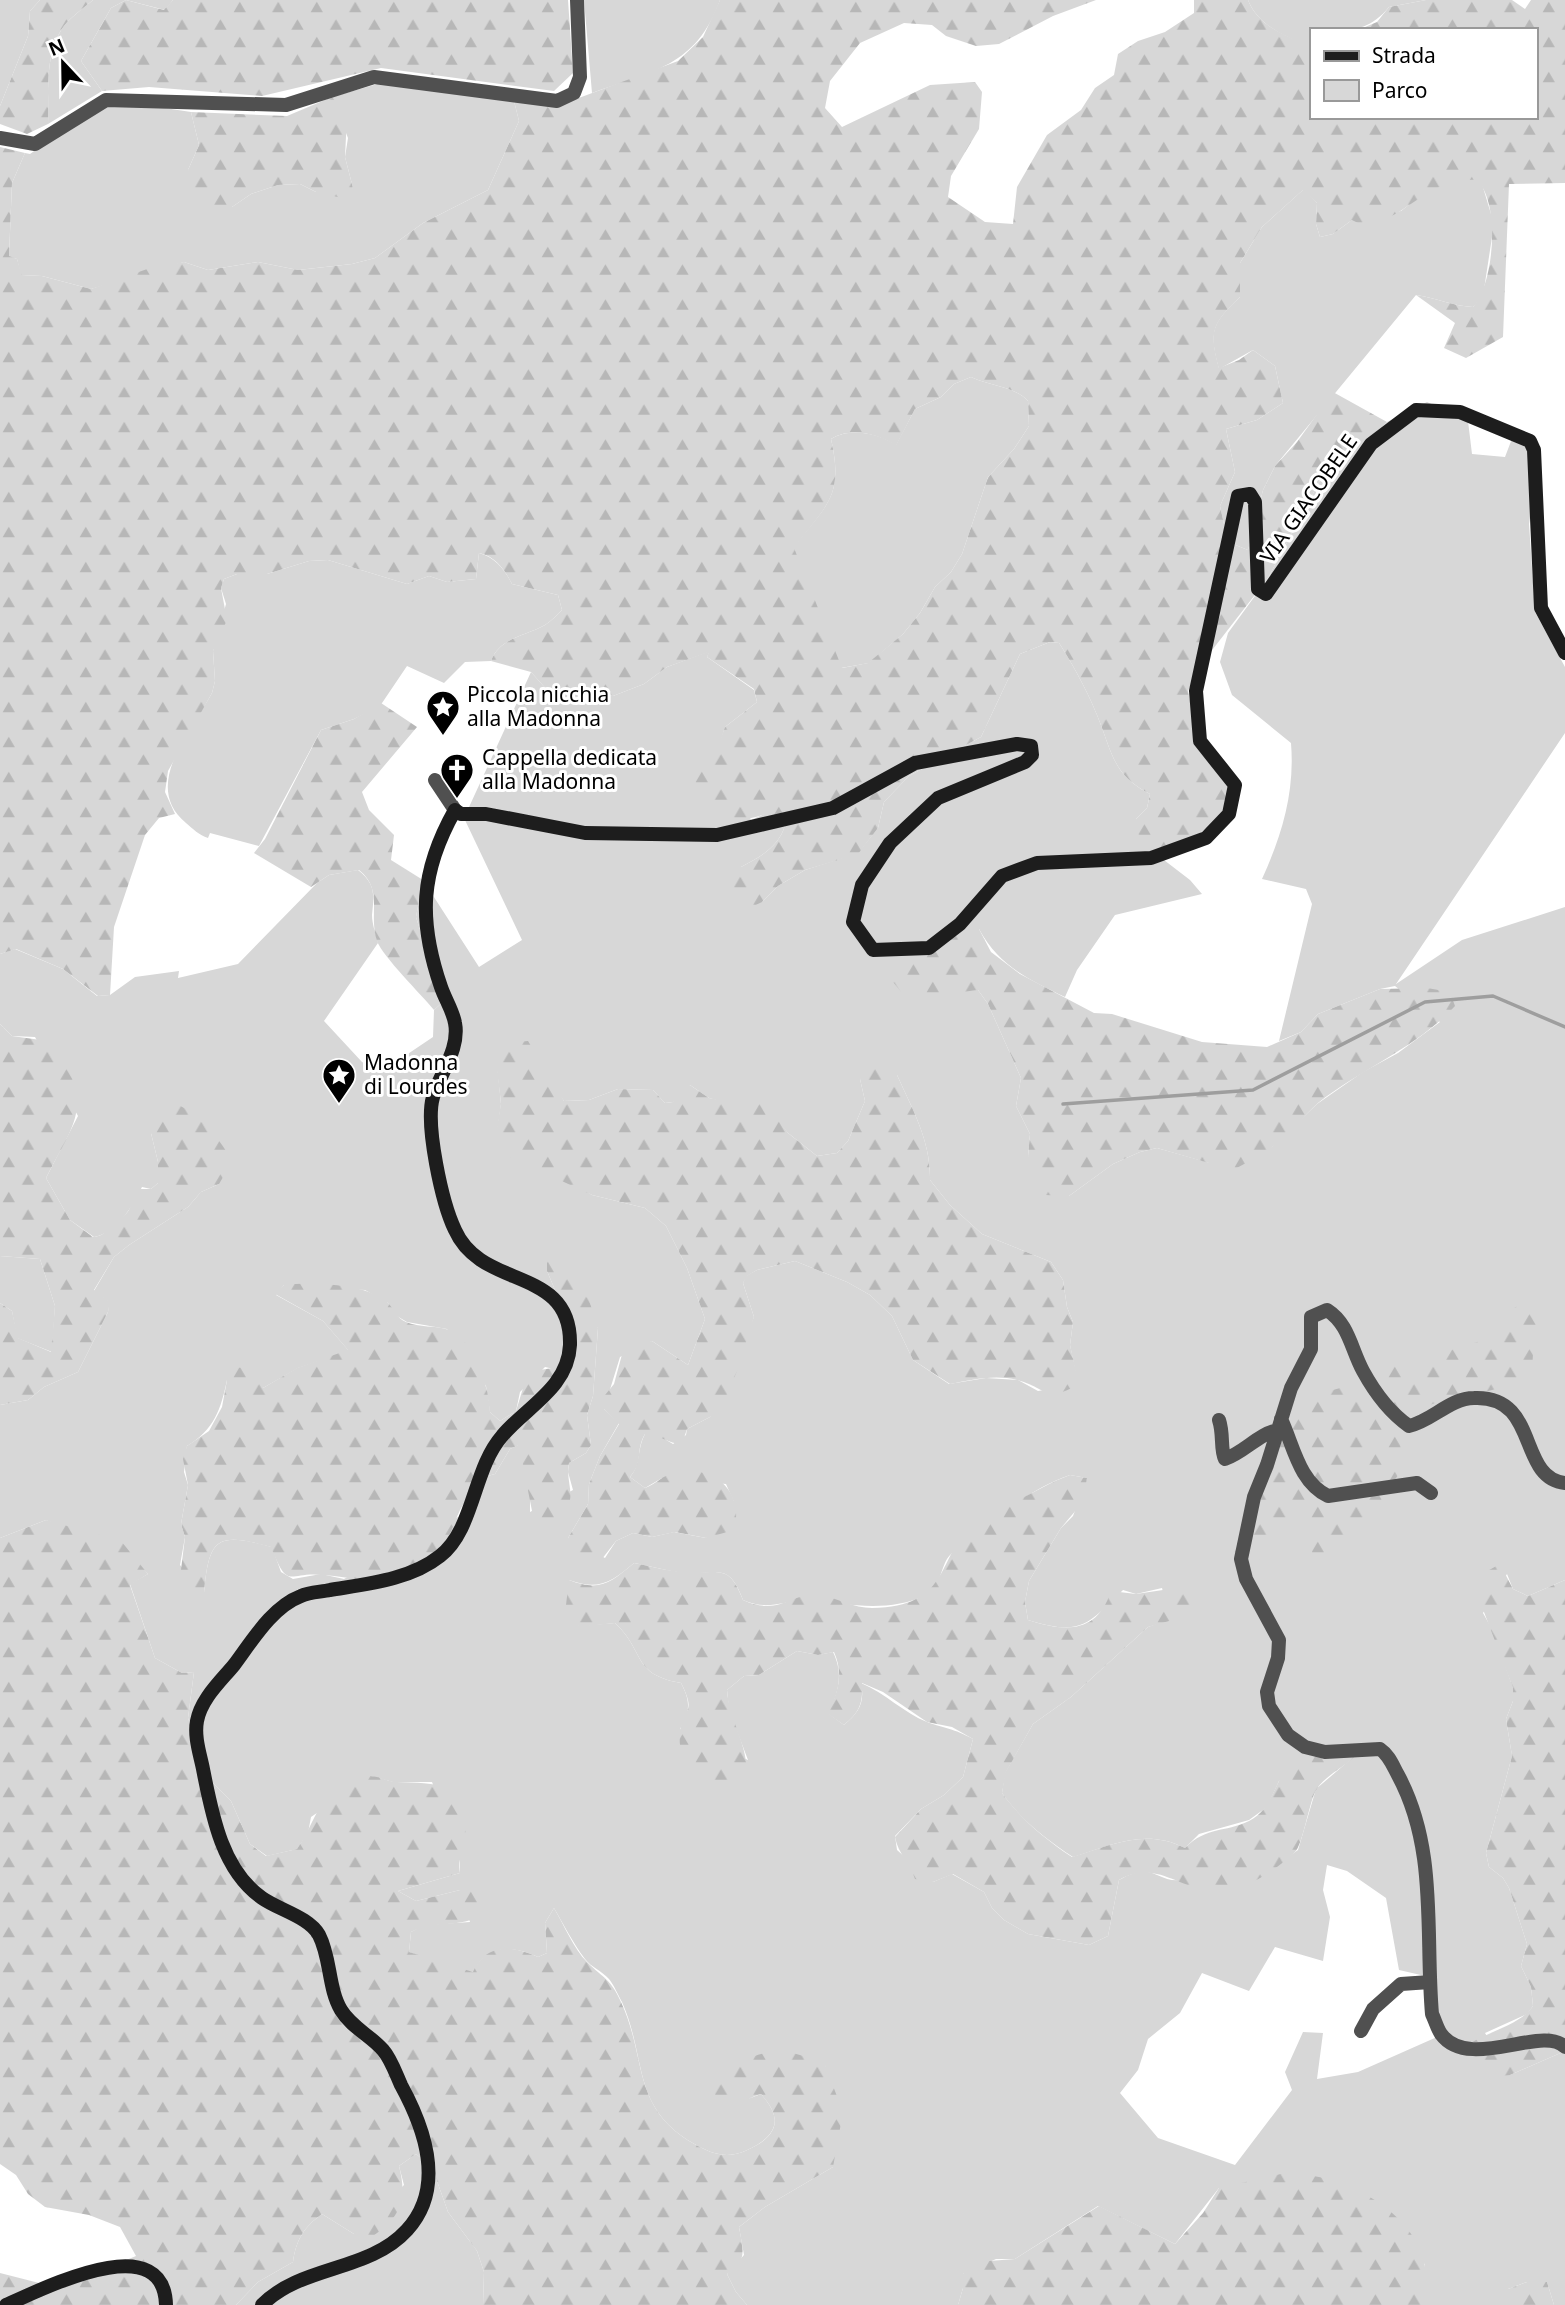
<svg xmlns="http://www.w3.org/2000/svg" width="1565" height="2305" viewBox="0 0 1565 2305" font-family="'Noto Sans',sans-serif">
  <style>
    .green { fill: #d7d7d7; fill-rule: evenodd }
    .forest { fill: url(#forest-firs); fill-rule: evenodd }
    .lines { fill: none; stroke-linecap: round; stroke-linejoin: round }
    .stream { stroke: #9e9e9e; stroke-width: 3.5 }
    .street { stroke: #505050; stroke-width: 14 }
    .secondary { stroke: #1d1d1d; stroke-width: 14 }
    .labels { text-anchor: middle; stroke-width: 6; stroke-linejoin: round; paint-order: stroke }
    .street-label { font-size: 21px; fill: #000; stroke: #fff }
    .poi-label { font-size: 21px; fill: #000; stroke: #fff; text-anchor: start }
  </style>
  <defs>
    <pattern id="forest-firs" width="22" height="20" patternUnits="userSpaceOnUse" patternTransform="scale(1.75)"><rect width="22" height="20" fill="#d7d7d7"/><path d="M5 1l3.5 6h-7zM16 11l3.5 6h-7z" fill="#b7b7b7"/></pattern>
  </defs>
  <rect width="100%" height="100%" fill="#fff"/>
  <path class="green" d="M 0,0 L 40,0 L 30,11 L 28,36 L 0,106 Z
    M 93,0 L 173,0 L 165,10 L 126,0 L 111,8 L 81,61 L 102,91 L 48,124 C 49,92 44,53 64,26 C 72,16 84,8 93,0 Z
    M 584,0 L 720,0 C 696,67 652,71 592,93 Z
    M 1248,0 L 1426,0 L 1389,7 C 1366,35 1345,30 1311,30 L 1311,44 L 1307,46 C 1283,35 1258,25 1248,0 Z
    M 381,83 L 514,101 L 519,121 L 488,190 L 423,223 L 375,258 L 352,264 L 298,270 L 258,262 L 208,270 L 184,262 L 91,289 L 42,276 L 21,275 L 17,259 L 9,257 L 12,183 L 25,153 L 30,154 L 98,106 L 125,102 L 191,112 L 199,145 L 188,170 L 232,207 L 251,194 L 278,185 L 300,184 L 316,192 L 353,188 L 345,157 L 348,138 L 332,97 Z
    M 1461,178 L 1477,179 L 1482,184 L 1494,224 L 1483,296 L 1473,307 C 1453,306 1436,298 1416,295 L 1275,466 L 1263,490 L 1248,550 L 1228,542 L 1220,506 L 1235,472 L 1226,429 L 1257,420 L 1283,403 L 1275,366 L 1253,350 L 1219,369 C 1209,332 1211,324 1240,297 L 1240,263 L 1262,227 L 1304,189 L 1317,203 L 1316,224 L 1320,237 L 1333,234 L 1352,220 L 1401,211 L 1428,190 Z
    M 971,377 C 990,386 1014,386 1028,401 L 1029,426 L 1014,449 L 988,477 L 962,554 L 951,572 L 935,587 L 920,613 L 903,634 L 869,663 L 841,668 L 793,548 C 827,504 844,497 831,439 C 850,427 878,433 896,445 L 915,409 L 941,397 L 954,384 Z
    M 1427,402 L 1468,421 L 1472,454 L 1505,457 L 1513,436 L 1541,447 L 1529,524 L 1535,612 L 1565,667 L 1565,733 L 1396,984 L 1462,940 L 1565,907 L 1565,1580 L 1528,1596 L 1513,1589 L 1507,1574 L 1483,1613 L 1493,1631 L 1513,1688 L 1513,1701 L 1506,1719 L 1512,1756 L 1486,1853 L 1489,1867 L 1503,1878 L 1509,1888 L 1527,1944 L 1521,1966 L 1531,1987 L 1533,2006 L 1527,2014 L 1485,2033 L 1510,2075 L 1565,2051 L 1565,2305 L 1554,2305 L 1547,2282 L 1527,2282 L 1508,2289 L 1508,2305 L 1425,2305 L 1425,2264 L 1219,2188 L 1175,2244 L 1098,2206 L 1015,2259 L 996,2259 L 963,2274 L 963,2288 L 958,2305 L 747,2305 L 736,2292 L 727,2274 L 744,2255 L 739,2227 L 765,2207 L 833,2167 L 825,2065 L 748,2099 L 761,2094 C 778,2113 782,2129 757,2145 C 735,2158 720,2158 698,2146 C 630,2109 648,2061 622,2002 C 618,1995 614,1985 609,1979 C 602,1971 591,1967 585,1959 C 573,1943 564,1925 554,1908 L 545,1923 L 547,1953 L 538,1957 C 513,1945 485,1945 474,1972 L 457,1970 L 409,1952 L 411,1932 L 424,1925 L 470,1922 L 460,1890 L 416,1901 L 398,1891 L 460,1873 L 460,1853 L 432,1782 L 393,1782 L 371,1776 L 311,1817 L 308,1833 L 297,1849 L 267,1856 L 250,1844 L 231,1801 L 210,1780 L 188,1718 L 194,1672 L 182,1673 L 155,1658 L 130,1584 L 148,1574 L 134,1559 L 46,1520 L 0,1538 L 0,1405 L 28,1400 L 44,1387 L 78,1372 L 108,1312 L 109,1302 L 94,1291 L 114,1257 L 129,1245 L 188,1207 L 201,1192 L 219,1184 L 151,1133 L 158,1162 L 158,1183 L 151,1189 L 142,1187 C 132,1207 117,1233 94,1237 L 70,1220 L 46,1178 L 78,1116 L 35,1037 L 12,1036 L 0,1024 L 0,954 L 15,949 L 63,969 L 97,996 L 110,995 L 135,977 L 179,971 L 178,978 L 238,964 L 317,883 L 329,875 L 358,870 C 376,884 374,895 372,915 C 372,924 376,935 378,943 L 324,1021 L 362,1062 L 381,1072 L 433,1037 L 434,1010 L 443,1002 L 416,917 L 423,880 L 479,967 L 522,940 L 464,818 L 531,672 L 556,700 L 582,695 L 613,696 L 644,684 L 667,667 L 710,651 L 707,657 L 754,690 L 757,702 L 725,727 L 720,743 L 751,820 L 771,811 L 785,825 C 779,847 760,857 741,867 L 762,902 L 778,886 L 805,870 L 858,853 L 878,828 L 884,802 L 909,776 L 981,737 L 1020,654 L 1050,642 L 1059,643 C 1072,663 1089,694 1097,715 C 1112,751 1112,775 1150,794 L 1147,808 L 1136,819 L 1164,860 L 1190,880 L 1202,894 L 1115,915 L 1077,970 L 1065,997 C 1027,978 1000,967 979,929 L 957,991 L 978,990 L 988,1004 L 1021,1078 L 1016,1106 L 1030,1134 L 1028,1156 L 1069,1196 L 1113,1164 L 1140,1152 L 1157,1148 L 1210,1163 L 1272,1147 L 1317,1104 L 1363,1072 L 1398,1053 L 1440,1022 L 1395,986 L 1380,989 L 1318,1014 L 1301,1032 L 1279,1041 L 1312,904 L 1306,889 L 1262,879 C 1282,835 1295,792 1291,743 L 1232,695 L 1220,662 L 1228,633 L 1268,578 L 1324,473 L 1365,447 L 1387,422 ZM 496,1054 L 555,1089 L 564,1101 L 589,1100 L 618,1089 L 653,1090 L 665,1103 L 673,1102 L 690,1085 L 709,1098 L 773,1115 L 788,1133 L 817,1156 L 837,1153 L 848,1141 L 865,1101 L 860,1079 L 897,1075 C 913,1110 931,1142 930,1180 L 950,1205 L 982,1234 L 1051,1262 L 1063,1280 L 1067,1307 L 1073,1322 L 1070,1345 L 1078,1384 L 1038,1391 L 1018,1380 L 986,1378 L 949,1384 L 913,1360 L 892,1316 L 870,1295 L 847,1282 L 795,1261 L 757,1270 L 746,1276 L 743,1283 L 754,1317 L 710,1417 L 687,1429 L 686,1435 L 673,1444 L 656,1434 L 645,1434 C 637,1448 641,1465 630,1477 L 645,1488 L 662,1478 L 726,1484 L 734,1502 L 706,1538 L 674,1532 L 652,1537 L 633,1533 L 616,1541 L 605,1558 L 568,1538 L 588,1504 L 589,1484 L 600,1456 L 619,1423 L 604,1409 L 620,1357 L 652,1341 L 688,1365 L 705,1319 L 687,1268 L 666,1226 L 645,1208 L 592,1195 L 496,1140 L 501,1104 ZM 547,1271 L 598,1328 L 593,1396 L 587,1415 L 591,1445 L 586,1453 L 569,1463 L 568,1472 L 573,1490 L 530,1512 L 530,1493 L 520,1444 L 510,1449 L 495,1474 L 484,1477 C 476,1491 464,1501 460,1516 L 344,1579 L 321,1574 L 293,1579 L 281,1572 L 272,1547 C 217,1532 209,1537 204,1593 L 180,1565 L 185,1537 L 181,1524 L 188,1485 L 184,1472 L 187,1446 C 214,1430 221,1409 227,1380 L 263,1388 L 298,1368 L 349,1351 L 323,1321 L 276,1295 L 284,1285 L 365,1290 L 388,1303 L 395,1315 L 407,1322 L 447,1329 L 486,1386 L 490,1412 L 500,1421 L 516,1411 L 520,1392 L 545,1367 L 554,1369 L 562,1364 L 566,1316 ZM 1070,1475 L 1087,1478 L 1073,1516 L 1061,1528 L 1029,1581 L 1025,1602 L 1028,1620 C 1080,1636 1087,1626 1123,1590 L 1136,1594 L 1162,1588 L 1170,1619 L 1148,1627 L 1071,1697 L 1033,1724 L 1005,1773 L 1002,1793 C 1022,1821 1045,1838 1073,1857 C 1112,1845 1145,1828 1185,1848 L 1199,1834 L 1249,1820 L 1267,1807 L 1279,1781 L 1358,1753 L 1316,1789 L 1298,1850 L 1284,1860 C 1250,1866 1215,1876 1181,1880 C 1156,1883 1154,1860 1119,1880 L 1108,1936 L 1089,1945 L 1028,1934 L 1004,1920 L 992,1908 L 984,1892 L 952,1874 L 933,1882 L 897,1850 L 895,1836 L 921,1809 L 944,1795 L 963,1777 L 973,1739 C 953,1728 946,1729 927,1722 C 904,1713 885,1693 861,1683 C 865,1703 859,1712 844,1725 L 829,1714 C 838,1691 844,1675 833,1652 L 818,1655 L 797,1651 L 759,1675 L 744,1676 L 727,1690 L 729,1710 L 748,1760 L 680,1729 C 690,1711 691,1702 681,1683 C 631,1674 646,1652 615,1623 L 579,1626 L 569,1580 C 598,1591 612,1582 634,1563 C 651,1566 670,1572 688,1573 C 720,1574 729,1563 743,1600 C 770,1612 783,1599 810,1601 C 849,1604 889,1613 926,1595 C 940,1588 940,1571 947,1559 C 952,1551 964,1544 971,1538 C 1002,1512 1031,1489 1070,1475 ZM 1327,1865 L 1347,1871 L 1386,1898 L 1399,1970 L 1434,1978 L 1437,2037 L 1358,2072 L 1317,2079 L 1323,2033 L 1303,2032 L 1285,2072 L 1292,2090 L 1235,2165 L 1158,2138 L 1120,2093 L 1138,2070 L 1148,2039 L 1180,2013 L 1202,1973 L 1249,1991 L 1275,1947 L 1323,1961 L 1330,1917 L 1323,1890 Z
    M 479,553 C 495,557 505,570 512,584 L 558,595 L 562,610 C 557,615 551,621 545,625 C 526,636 500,637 491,661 L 465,662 L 444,683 L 407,666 L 380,706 L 354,719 L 321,730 L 259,846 L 210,833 L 208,838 C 199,835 193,829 186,823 C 141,786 191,731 212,693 L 215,681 L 213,651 L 226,604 L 221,588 L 224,579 L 237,574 L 267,574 L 309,561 L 328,560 L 407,584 L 429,576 L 447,582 L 476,579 Z
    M 0,1256 L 40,1259 L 55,1306 L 52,1352 L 17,1338 L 12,1311 L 0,1303 Z
    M 416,2154 L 432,2167 L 448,2212 L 477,2251 L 484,2272 L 483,2305 L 236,2305 L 258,2282 L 293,2262 C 296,2240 304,2227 322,2214 L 354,2234 L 404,2185 L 399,2166 Z"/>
  <path class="forest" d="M 40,0 L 93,0 C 84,8 72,16 64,26 C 44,53 49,92 48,124 L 27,134 L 0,124 L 0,106 L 28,36 L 30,11 Z
    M 126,0 L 164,10 L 173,0 L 568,0 L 573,73 L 554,91 L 381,68 L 262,96 L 149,87 L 102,91 L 81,61 L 111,8 Z
    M 720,0 L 1096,0 L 1053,16 L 999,44 L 976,46 L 946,36 L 932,25 L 904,23 L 860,43 L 830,81 L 825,108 L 842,127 L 930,85 L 975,82 L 982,92 L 979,129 L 951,176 L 948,197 L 985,222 L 1013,224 L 1017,187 L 1047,135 L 1081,110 L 1095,88 L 1114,75 L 1118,54 L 1138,41 L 1165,32 L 1194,13 L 1194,0 L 1248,0 C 1258,25 1283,35 1307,45 L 1311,44 L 1311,117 L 1535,117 L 1535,30 L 1358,30 L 1377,22 L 1389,7 L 1426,0 L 1512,0 L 1525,9 L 1531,0 L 1565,0 L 1565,183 L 1509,184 L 1503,337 L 1466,358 L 1444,348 L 1455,323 L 1416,295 C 1436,298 1453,306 1473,307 C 1494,284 1501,204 1477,180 C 1445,178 1427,194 1402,210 C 1391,217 1378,222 1366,227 L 1352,220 L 1333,234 L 1320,237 L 1316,224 L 1317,203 L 1303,190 L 1262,227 L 1240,263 L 1240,297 C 1212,324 1209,331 1219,368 L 1239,360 L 1253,350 L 1275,366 L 1283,403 L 1257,420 L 1226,429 L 1235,472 L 1220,506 L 1228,542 L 1248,550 L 1263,490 L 1275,466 L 1297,442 L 1333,392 L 1387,422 L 1365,447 L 1324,473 L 1268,578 L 1199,667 L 1188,691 L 1193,716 L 1234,796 L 1224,815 L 1164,860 L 1137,833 L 1136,819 L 1147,808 L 1150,794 C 1112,775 1112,751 1097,715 C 1089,694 1072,663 1059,643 L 1050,642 L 1020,654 L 981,737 L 909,776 L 884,802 L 878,828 L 858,854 L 805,870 L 778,886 L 762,902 L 743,911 L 730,894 L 741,867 C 760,857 779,847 785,825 L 771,812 C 721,832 701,812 690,763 L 719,743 L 725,727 L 757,702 L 754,689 L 707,657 L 709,652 L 667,667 L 644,684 L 613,696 L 582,695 L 556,700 L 531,672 L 491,661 C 500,637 526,636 545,625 C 551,621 557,615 562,610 L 558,595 L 512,584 C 505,570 495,556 479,553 L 476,579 L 447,582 L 429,576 L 407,584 L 328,560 L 309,561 L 267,574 L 237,574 L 224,579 L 221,588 L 227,620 L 213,651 L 215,681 L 212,693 L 168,771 L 165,792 L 175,814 L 159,818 L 145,835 L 114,927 L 110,995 L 98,996 L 63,969 L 16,949 L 0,954 L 0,147 L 25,153 L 12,183 L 9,256 L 17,259 L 22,275 L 42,276 L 91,289 L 150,268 L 184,262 L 208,270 L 258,262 L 298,270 L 352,264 L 375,258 L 423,223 L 488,190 L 519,121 L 514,101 L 560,105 L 678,61 L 703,37 ZM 971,377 C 990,386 1014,386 1028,401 L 1029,426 L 1014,449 L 988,477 L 962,554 L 951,572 L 935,587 L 920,613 L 903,634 L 868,663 L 842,668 L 794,548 C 827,504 844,497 831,439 C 850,427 878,433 896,446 L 915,409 L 941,397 L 954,384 Z
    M 332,97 L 347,116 L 345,157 L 353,188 L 342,198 L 316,192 L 300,184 L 278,185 L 251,194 L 232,207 L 204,210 L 190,190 L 188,170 L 199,145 L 191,112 L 287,116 Z
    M 381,703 L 417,727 L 362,792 L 369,810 L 394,835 L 391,860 L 423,880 L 416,917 L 443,1002 L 434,1010 C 421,994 383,957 377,941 C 368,914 384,890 359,870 L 329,875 L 311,887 L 254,853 L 265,839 L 321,730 L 354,719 Z
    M 958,919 L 979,929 L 991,952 L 1020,974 L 1094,1013 L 1112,1014 L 1202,1042 L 1267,1047 L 1301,1032 L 1318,1014 L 1380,989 L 1427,988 L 1450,992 L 1455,1006 C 1416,1048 1363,1068 1318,1103 C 1302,1117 1289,1136 1271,1148 C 1259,1156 1246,1163 1233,1170 L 1157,1148 L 1140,1152 L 1113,1164 L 1069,1196 L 1045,1195 L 1033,1178 L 1028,1156 L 1030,1134 L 1016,1106 L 1021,1078 L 988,1004 L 978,990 L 929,996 L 902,993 L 889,977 L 889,963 L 918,952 Z
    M 0,1024 L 12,1036 L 55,1042 C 92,1108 78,1116 46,1178 L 70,1220 L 93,1237 C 103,1236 105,1232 112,1226 C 129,1211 131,1214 133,1189 L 151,1189 L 158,1183 L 158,1162 L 151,1133 L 176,1104 C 196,1112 220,1138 230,1158 L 229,1167 L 219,1184 L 201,1192 L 188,1207 L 129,1245 L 114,1257 L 94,1290 L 110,1302 L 108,1312 L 78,1372 L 44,1387 L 28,1400 L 0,1405 L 0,1303 L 12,1311 L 18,1338 L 51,1352 L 55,1306 L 40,1259 L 0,1256 Z
    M 528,1041 L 564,1101 L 589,1100 L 618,1089 L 653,1090 L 665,1103 L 673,1102 L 676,1088 L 690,1085 L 709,1098 L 736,1103 L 744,1098 L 768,1105 L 788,1133 L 817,1156 L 837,1153 L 848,1141 L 865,1101 L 860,1079 L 870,1065 L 897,1075 C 913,1110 931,1142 930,1180 L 950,1205 L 982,1234 L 1051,1262 L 1063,1280 L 1067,1307 L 1073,1322 L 1070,1345 L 1079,1384 C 1044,1404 1048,1388 1017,1380 C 995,1374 971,1380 950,1384 L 913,1360 L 892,1316 L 870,1295 L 847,1282 L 795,1261 L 757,1270 L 747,1276 L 743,1283 L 754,1317 L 737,1371 L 726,1398 L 710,1417 L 687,1429 L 682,1444 C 668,1444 659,1434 645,1434 C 635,1451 644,1461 630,1477 L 645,1488 C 656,1484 663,1475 674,1473 C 712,1463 745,1490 734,1530 L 706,1538 L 675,1532 L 652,1537 L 633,1533 L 616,1541 L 598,1564 L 588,1566 L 571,1557 L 568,1538 L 588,1504 L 589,1484 L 600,1456 L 619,1424 L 604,1409 L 601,1400 L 614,1384 L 624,1347 L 652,1341 L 688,1365 L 705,1319 L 687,1268 L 666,1226 L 645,1208 L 592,1195 L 510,1157 L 495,1140 L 501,1103 L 495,1054 L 506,1043 Z
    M 554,1255 L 563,1257 L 569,1265 L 589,1300 L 598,1328 L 593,1396 L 587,1415 L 591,1445 L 586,1453 L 569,1463 C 565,1485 578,1493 563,1517 L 544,1523 L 534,1521 L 519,1445 L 510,1449 L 495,1474 L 484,1477 C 478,1487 472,1493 465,1502 C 457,1512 454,1529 446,1540 C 432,1559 399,1577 376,1579 C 358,1581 341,1576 323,1575 C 287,1571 289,1592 271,1547 C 217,1532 209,1537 204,1593 L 193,1601 L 184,1591 L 180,1578 L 185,1537 L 181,1524 L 188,1485 L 183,1459 L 187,1446 L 209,1431 L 222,1407 L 227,1380 L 234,1368 L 247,1367 L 263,1388 L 297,1368 L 348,1350 L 323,1321 L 275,1294 L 284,1285 C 311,1282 368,1283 388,1303 C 395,1310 396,1318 406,1322 C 419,1328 436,1325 449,1330 C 473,1338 490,1389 490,1412 L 500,1421 L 516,1411 L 527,1375 C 539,1367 551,1371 562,1364 L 566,1316 L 547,1271 L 547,1261 Z
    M 1528,1300 C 1556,1329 1529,1338 1533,1367 C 1510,1403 1444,1383 1407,1421 C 1394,1434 1404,1450 1401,1467 C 1400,1477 1392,1481 1387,1489 C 1380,1499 1379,1513 1372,1524 C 1368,1530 1323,1553 1313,1560 L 1309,1524 L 1296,1518 C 1276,1536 1268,1560 1242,1569 L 1233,1554 L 1283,1420 L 1307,1397 L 1344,1387 L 1354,1388 L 1380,1364 L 1394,1365 L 1410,1373 L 1444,1352 L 1487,1339 L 1504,1328 L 1514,1308 Z
    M 1070,1475 L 1087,1478 L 1082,1503 L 1061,1528 L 1029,1581 L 1025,1602 L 1028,1620 C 1065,1632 1097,1634 1111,1591 L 1136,1594 L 1183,1587 L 1201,1601 L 1197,1613 L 1148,1627 L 1071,1697 L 1033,1724 L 1006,1772 L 1002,1793 C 1022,1820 1044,1838 1072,1857 C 1112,1845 1145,1828 1185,1848 C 1207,1826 1224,1833 1249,1821 C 1266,1812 1270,1799 1278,1783 C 1296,1750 1325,1750 1358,1753 C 1347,1766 1322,1777 1315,1792 C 1309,1805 1302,1846 1295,1852 C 1275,1871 1239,1895 1210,1891 C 1175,1886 1154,1860 1119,1880 L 1108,1936 L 1089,1945 L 1028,1934 L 1004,1920 L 992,1908 L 984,1892 L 953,1874 L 933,1882 L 915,1879 C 910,1863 898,1854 895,1837 L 921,1809 L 944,1795 L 963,1777 L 973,1739 L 952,1727 L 927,1722 L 883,1692 L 862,1683 C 863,1703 860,1712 844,1725 L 828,1714 C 838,1691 844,1675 834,1652 L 818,1655 L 797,1651 L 759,1675 L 744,1676 L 727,1690 C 729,1721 750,1747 746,1777 L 736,1785 L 708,1783 L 690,1777 C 684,1762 678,1748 680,1732 C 683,1707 697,1714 681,1683 C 631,1674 646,1652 615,1623 L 579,1627 L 566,1605 L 569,1580 C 600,1592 610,1583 634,1563 C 651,1566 670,1572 688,1572 C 720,1574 729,1563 743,1600 C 780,1617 790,1592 820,1595 C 837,1598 854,1608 872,1608 C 957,1606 932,1554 982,1515 C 990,1509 1003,1507 1012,1503 C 1032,1494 1050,1482 1070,1475 Z
    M 46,1520 L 121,1541 L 148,1574 L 130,1585 L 155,1658 L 182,1673 L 194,1672 L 188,1718 L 210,1780 L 231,1801 L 250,1844 L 266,1856 L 297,1849 C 319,1818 320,1779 370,1776 C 379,1776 388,1782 397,1782 C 416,1783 432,1782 451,1789 C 456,1804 470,1830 465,1846 C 461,1857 458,1860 460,1873 L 398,1891 L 416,1901 L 460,1890 L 480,1892 L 483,1902 L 482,1915 C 461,1928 435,1920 411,1932 L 409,1952 L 473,1972 C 486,1943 512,1945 538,1957 L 547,1953 L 545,1923 L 554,1908 C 564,1925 574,1949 587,1962 C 604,1979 610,1978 621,2002 C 648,2060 630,2109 698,2146 C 720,2158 735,2158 757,2145 C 782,2130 778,2113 761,2094 L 718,2105 L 710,2078 C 758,2053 773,2040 825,2065 L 843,2112 L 833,2167 L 765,2207 L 739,2227 C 743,2249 748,2262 727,2274 L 736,2292 L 747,2305 L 483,2305 L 484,2272 L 477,2251 L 448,2212 L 432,2167 L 416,2154 L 399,2166 C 408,2200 400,2219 370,2238 L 354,2234 L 322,2214 C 304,2227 296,2240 293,2262 L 258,2282 L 236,2305 L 0,2305 L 0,2273 L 43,2284 L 114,2265 L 136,2256 L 120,2227 L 89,2215 L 45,2207 L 28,2194 L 16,2175 L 0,2164 L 0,1538 Z
    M 1500,1564 L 1513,1589 L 1528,1596 L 1565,1580 L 1565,2051 L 1510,2075 L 1480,2078 L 1468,2057 L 1468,2045 C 1488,2031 1519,2026 1533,2006 L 1531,1987 L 1521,1966 L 1527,1944 L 1509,1888 L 1503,1878 L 1489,1867 L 1486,1853 L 1512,1756 L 1506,1719 L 1513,1701 L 1513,1688 L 1479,1599 L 1482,1574 Z
    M 1285,2173 C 1338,2173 1409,2206 1424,2261 C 1427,2274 1425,2291 1425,2305 L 958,2305 L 963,2288 L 963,2274 L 976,2262 L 1015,2259 L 1099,2206 L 1175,2244 L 1203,2213 L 1219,2188 Z
    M 1527,2282 L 1547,2282 L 1554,2305 L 1508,2305 L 1508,2289 Z"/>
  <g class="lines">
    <path class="stream" d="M 1063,1104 L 1253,1090 L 1425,1002 L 1493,996 L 1565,1027"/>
    <path class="street" d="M 0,138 L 35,144 L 106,100 L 286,105 L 374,77 L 557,101 L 574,93 L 580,77 L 577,0
      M 435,780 L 455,810
      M 1281,1419 C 1294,1447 1299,1482 1328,1496 L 1417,1483 L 1431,1493
      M 1219,1420 C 1224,1435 1220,1449 1225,1459 C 1245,1452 1258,1434 1278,1430
      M 1565,1483 C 1517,1478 1540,1395 1474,1398 C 1450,1398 1432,1421 1409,1426 C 1389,1412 1375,1393 1363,1371 C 1351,1349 1349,1324 1327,1310 L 1311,1317 L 1311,1349 L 1291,1388 L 1267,1465 L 1254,1497 L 1241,1559 L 1246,1579 L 1279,1640 L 1278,1658 L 1267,1692 L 1269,1706 L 1288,1735 L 1305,1747 L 1325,1752 L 1380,1749 C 1389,1755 1393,1766 1398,1775 C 1438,1849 1425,1933 1432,2014 C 1435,2020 1437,2028 1441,2034 C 1469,2072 1543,2024 1565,2047
      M 1361,2031 L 1373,2009 L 1401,1984 L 1430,1982"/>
    <path class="secondary" d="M 6,2305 C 41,2290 164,2226 166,2305
      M 262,2305 C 301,2265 369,2272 407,2230 C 446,2187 425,2129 401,2085 C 396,2074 391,2059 383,2050 C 370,2035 352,2028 341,2010 C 328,1988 331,1958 319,1935 C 309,1917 279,1910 262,1898 C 222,1870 212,1815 203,1769 C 200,1754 194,1737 197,1721 C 201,1699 220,1682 234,1665 C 252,1641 272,1607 301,1596 C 309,1592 321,1592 330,1590 C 366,1584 410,1580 440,1556 C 474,1530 473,1469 502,1436 C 526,1407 568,1388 570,1345 C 572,1265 482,1291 455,1230 C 442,1203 425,1125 433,1097 C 440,1073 460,1049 455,1023 C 453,1011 445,999 441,987 C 418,920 420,872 455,810 L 461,814 L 486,814 L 585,833 L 717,835 L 833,808 L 915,763 L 1017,744 L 1031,746 L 1032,755 L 1025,762 L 938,798 L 890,843 L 862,885 L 853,922 L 873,950 L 929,948 L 960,924 L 1002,876 L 1037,863 L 1151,858 L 1206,838 L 1229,814 L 1235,785 L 1200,741 L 1196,691 L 1238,496 L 1250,494 L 1255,502 L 1258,589 L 1266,594 L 1371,444 L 1416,410 L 1460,412 L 1530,441 L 1534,450 L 1541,608 L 1565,653"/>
  </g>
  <defs>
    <symbol id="sight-pin" viewBox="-11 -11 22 30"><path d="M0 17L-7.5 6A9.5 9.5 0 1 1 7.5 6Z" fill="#000" stroke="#fff"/><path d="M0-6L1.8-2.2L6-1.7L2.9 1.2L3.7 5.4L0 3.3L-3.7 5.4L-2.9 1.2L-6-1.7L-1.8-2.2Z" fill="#fff"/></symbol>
    <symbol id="church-pin" viewBox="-11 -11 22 30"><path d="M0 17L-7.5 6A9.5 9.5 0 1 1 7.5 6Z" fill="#000" stroke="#fff"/><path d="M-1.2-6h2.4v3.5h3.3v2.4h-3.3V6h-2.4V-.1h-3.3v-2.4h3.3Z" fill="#fff"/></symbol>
  </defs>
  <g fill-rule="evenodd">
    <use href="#sight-pin" x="424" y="688" width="38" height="52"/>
    <use href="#church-pin" x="438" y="751" width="38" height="52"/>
    <use href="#sight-pin" x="320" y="1056" width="38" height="52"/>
  </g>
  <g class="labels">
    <g class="street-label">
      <text transform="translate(1309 499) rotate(-55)" y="7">VIA GIACOBELE</text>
    </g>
    <g class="poi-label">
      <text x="467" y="702">Piccola nicchia<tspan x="467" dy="24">alla Madonna</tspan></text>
      <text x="482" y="765">Cappella dedicata<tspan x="482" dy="24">alla Madonna</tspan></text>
      <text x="364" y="1070">Madonna<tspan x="364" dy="24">di Lourdes</tspan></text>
    </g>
  </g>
  <rect x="1310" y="28" width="228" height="91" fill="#ffffff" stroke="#999999" stroke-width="2"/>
  <rect x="1324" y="51" width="35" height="10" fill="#1d1d1d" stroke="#999999" stroke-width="2"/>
  <text x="1372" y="63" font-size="21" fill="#000000">Strada</text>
  <rect x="1324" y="80" width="35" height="21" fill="#d7d7d7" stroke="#999999" stroke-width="2"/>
  <text x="1372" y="98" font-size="21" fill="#000000">Parco</text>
  <g transform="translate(63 63) rotate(338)" stroke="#ffffff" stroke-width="5" paint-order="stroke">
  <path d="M0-5L12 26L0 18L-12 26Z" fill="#000000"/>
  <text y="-10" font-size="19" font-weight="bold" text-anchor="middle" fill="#000000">N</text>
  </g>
</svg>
